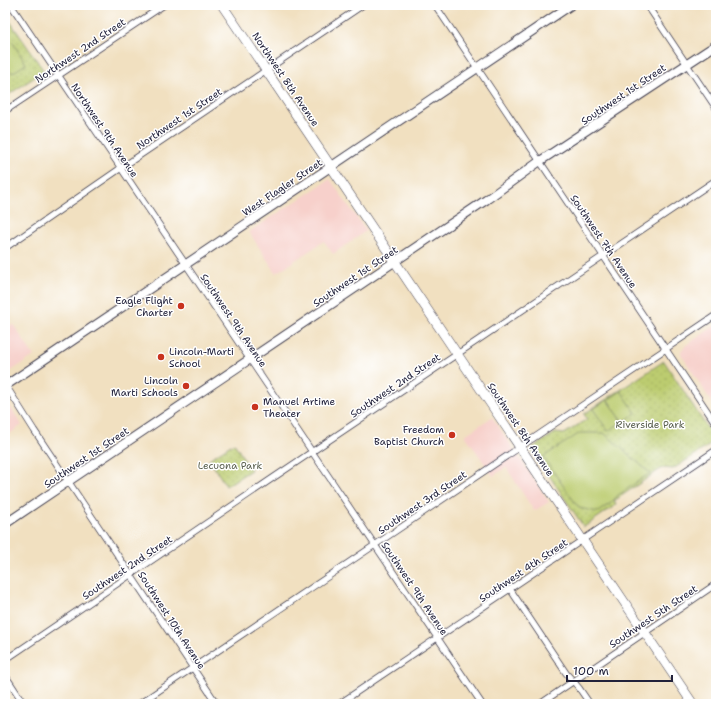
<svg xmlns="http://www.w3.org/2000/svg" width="721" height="709" viewBox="0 0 721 709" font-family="'Shantell Sans',sans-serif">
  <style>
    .built { fill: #f7d0cb }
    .park { fill: url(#park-dots); stroke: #6f7755 }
    .pitch { fill: #bccc6f; stroke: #6f7755 }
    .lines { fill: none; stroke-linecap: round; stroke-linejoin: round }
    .minor-casing { stroke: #413e4f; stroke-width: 7 }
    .secondary-casing { stroke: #413e4f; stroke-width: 10 }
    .primary-casing { stroke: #413e4f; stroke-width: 10 }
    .minor { stroke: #fff; stroke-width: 5.5 }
    .secondary { stroke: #fff; stroke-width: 8 }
    .primary { stroke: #fff; stroke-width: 9 }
    .poi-dot { fill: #c8321e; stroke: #fff; stroke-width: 1.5 }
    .labels { text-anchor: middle; stroke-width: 3; stroke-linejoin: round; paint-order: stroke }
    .street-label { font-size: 10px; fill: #22223b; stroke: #fff }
    .poi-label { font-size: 10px; fill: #22223b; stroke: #fff; text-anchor: end }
    .park-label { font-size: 10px; fill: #585e4d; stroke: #fff }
  </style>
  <defs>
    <pattern id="park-dots" width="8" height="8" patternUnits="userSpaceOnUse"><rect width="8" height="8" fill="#bccc6f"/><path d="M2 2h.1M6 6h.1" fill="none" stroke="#a1af61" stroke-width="1.8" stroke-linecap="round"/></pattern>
  </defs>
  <rect width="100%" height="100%" fill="#fff"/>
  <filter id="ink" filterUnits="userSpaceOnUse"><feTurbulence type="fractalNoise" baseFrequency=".025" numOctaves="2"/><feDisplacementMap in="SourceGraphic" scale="8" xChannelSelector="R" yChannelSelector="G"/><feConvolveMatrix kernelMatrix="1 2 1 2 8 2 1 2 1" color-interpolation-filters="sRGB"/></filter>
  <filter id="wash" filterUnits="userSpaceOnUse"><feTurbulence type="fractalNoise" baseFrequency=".012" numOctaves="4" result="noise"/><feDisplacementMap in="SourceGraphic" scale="16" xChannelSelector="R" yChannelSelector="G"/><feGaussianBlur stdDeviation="0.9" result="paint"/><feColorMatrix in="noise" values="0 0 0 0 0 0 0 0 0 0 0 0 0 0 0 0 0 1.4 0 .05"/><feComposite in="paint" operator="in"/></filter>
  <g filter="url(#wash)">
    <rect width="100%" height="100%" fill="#f1e0c0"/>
    <path class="built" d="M 330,179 L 366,231 L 333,254 L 324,241 L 276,273 L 249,232 Z
      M 13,324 L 34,356 L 5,375 L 5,329 Z
      M 716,325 L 716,409 L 681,354 L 681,351 L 685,346 Z
      M 5,399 L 22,425 L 5,437 Z
      M 492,417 L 549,502 L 534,511 L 506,467 L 493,476 L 465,435 Z"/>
    <path class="park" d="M 5,14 L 44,71 L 5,97 Z
      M 664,361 L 716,441 L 673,469 L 662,468 L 614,501 L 616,505 L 584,527 L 531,449 L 555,433 L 564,434 L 587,419 L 584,414 Z
      M 234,443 L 251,470 L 226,486 L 209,459 Z"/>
    <path class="pitch" d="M 12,41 L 26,64 L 12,73 L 5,63 L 5,46 Z
      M 621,391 L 636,413 L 623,422 L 608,400 Z
      M 607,400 L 622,422 L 608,431 L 593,409 Z
      M 580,433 L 604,433 L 650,473 L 617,496 L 611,503 L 598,512 L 579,508 L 543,457 Z"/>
  </g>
  <g filter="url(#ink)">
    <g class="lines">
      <defs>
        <path id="minor" d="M 11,5 L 482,704
          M 435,5 L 716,424
          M 647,5 L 716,108
          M 5,111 L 164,5
          M 5,248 L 121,168 L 363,5
          M 5,384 L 34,430 L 217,704
          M 510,589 L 566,673 L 579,688 L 590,704
          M 5,660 L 267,482 L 716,180
          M 5,675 L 24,704
          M 139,704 L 716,315
          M 339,704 L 716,450
          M 540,704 L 716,584"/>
        <path id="secondary" d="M 5,386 L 571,5
          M 5,524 L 486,200 L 540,161 L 716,45"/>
        <path id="primary" d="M 222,5 L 693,704"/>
      </defs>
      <use href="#minor" class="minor-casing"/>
      <use href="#secondary" class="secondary-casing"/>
      <use href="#primary" class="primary-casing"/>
      <use href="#minor" class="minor"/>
      <use href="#secondary" class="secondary"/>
      <use href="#primary" class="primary"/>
    </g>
  </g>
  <g class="poi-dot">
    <circle cx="181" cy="306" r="4"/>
    <circle cx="161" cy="357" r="4"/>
    <circle cx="186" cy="386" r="4"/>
    <circle cx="255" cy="407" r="4"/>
    <circle cx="452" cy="435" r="4"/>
  </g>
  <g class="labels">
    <g class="street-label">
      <text transform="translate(80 50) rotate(-34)" y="4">Northwest 2nd Street</text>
      <text transform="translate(286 79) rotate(56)" y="4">Northwest 8th Avenue</text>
      <text transform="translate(623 94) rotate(-34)" y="4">Southwest 1st Street</text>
      <text transform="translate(179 118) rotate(-34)" y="4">Northwest 1st Street</text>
      <text transform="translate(105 130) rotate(56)" y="4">Northwest 9th Avenue</text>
      <text transform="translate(282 187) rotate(-34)" y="4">West Flagler Street</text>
      <text transform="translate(604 241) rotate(56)" y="4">Southwest 7th Avenue</text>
      <text transform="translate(355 276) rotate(-34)" y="4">Southwest 1st Street</text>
      <text transform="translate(234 320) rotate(56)" y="4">Southwest 9th Avenue</text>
      <text transform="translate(395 385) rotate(-34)" y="4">Southwest 2nd Street</text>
      <text transform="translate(521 429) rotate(56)" y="4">Southwest 8th Avenue</text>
      <text transform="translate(86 457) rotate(-34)" y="4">Southwest 1st Street</text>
      <text transform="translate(422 502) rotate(-34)" y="4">Southwest 3rd Street</text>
      <text transform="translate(127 567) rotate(-34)" y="4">Southwest 2nd Street</text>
      <text transform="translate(523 570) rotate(-34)" y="4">Southwest 4th Street</text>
      <text transform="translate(415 588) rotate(56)" y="4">Southwest 9th Avenue</text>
      <text transform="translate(653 616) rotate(-34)" y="4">Southwest 5th Street</text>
      <text transform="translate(172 620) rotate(57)" y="4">Southwest 10th Avenue</text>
    </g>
    <g class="poi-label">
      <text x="173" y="304">Eagle Flight<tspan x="173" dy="12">Charter</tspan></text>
      <text x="169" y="355" text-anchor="start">Lincoln-Marti<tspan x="169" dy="12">School</tspan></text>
      <text x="178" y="384">Lincoln<tspan x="178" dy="12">Marti Schools</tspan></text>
      <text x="263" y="405" text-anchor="start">Manuel Artime<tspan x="263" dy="12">Theater</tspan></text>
      <text x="444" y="433">Freedom<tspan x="444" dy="12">Baptist Church</tspan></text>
    </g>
    <g class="park-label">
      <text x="650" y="428">Riverside Park</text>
      <text x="230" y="469">Lecuona Park</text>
    </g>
  </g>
  <rect width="721" height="709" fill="none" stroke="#fff" stroke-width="20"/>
  <path d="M567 675v6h105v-6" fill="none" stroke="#22223b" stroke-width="2"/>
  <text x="573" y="675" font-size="12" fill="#22223b" stroke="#ffffff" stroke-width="3" paint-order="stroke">100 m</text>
</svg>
